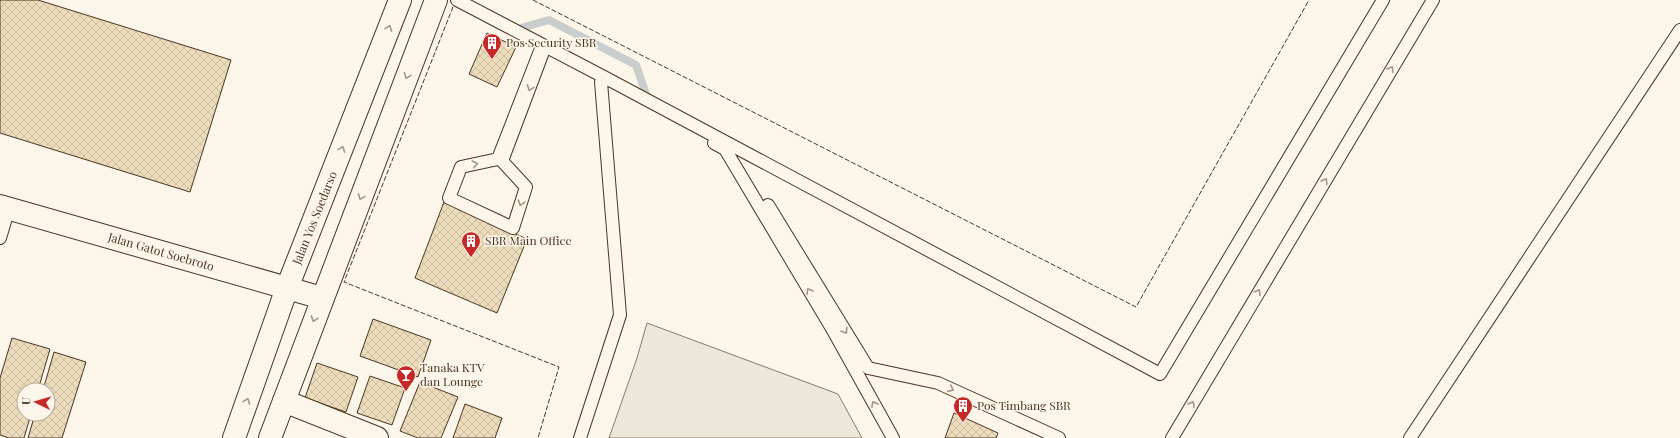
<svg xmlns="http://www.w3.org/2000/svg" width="1680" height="438" viewBox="0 0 1680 438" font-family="'Playfair Display',serif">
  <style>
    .parking { fill: #ede7d9; stroke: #887966 }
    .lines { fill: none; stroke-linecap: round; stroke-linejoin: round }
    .stream { stroke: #c9cecd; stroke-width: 8 }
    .building { fill: url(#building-cross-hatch); stroke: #4a3520 }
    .service-casing { stroke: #4a3520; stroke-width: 14 }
    .minor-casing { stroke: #4a3520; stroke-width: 24 }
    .primary-casing { stroke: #4a3520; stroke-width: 24 }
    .trunk-casing { stroke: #4a3520; stroke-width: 24 }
    .service { stroke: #fbf6e9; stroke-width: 12 }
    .minor { stroke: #fbf6e9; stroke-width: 22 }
    .primary { stroke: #fbf6e9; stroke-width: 22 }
    .trunk { stroke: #fbf6e9; stroke-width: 22 }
    .fence { stroke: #4a3520; stroke-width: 1; stroke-dasharray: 5 2; stroke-linecap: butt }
    .oneway { stroke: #a29684 }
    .labels { text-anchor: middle; stroke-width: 3; stroke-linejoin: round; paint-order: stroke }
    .poi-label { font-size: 12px; fill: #4a3520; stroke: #fbf6e9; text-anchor: start }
    .street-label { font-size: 12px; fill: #4a3520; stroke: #fbf6e9 }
  </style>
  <defs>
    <pattern id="building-cross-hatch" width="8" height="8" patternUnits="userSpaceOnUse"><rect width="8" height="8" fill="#ecdcbc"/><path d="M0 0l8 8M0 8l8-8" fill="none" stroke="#ccbda1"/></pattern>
  </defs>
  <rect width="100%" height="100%" fill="#fbf6e9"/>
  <path class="parking" d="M 647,323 L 838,394 L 862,438 L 609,438 L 637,358 Z"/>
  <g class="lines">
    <path class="stream" d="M 514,30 L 549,20 L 636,65 L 648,100"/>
  </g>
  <path class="building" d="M 0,0 L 38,0 L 231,60 L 190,192 L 0,133 Z
    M 487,33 L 516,47 L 497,87 L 469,74 Z
    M 444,202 L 527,239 L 497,313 L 415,278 Z
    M 373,319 L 431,340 L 418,377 L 360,356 Z
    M 12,338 L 50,349 L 38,390 L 24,390 L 24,414 L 31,414 L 24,438 L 9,438 L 0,435 L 0,378 Z
    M 54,352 L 86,362 L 62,438 L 28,438 L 35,414 L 48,414 L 48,390 L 43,390 Z
    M 317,363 L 358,377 L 346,412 L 305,398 Z
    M 370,376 L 405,388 L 392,425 L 357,413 Z
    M 420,382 L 458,397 L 441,438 L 418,438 L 400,431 Z
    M 465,404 L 502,418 L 495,438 L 453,438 Z
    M 954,413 L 998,433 L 996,438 L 945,438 Z"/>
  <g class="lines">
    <defs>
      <path id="service" d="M 457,0 L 604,77 L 1160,374 L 1383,0
        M 542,46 L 498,159 L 461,167 L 449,198 L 513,228 L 526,187 L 502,161 L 543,52
        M 714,143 L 725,149 L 834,332 L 893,438
        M 768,205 L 868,368 L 938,383 L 1059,438
        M 0,238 L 9,208
        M 580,438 L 620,315 L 601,82 L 604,77
        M 1172,438 L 1433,0
        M 1410,438 L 1680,30"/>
      <path id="minor" d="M 284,401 L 377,438"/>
      <path id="primary" d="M 0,206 L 322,298"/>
      <path id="trunk" d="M 234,438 L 287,288 L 400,0
        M 270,438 L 436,0"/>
    </defs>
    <use href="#service" class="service-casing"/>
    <use href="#minor" class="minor-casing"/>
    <use href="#primary" class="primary-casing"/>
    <use href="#trunk" class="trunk-casing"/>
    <use href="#service" class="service"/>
    <use href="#minor" class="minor"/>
    <use href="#primary" class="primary"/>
    <use href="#trunk" class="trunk"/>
    <path class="fence" d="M 533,0 L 1136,307 L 1309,0
      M 453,7 L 344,282 L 559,367 L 538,438"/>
  </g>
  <defs><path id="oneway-chevron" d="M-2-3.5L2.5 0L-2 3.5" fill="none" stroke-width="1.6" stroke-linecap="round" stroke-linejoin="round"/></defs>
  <g class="oneway">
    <use href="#oneway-chevron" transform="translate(389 28) rotate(-69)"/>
    <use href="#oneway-chevron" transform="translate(1391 69) rotate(-59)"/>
    <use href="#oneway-chevron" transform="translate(407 76) rotate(111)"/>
    <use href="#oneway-chevron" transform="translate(530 88) rotate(111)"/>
    <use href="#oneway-chevron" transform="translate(342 149) rotate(-69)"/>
    <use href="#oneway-chevron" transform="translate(475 164) rotate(-13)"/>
    <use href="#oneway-chevron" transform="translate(1325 181) rotate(-59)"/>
    <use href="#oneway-chevron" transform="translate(361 197) rotate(111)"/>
    <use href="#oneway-chevron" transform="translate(521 203) rotate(108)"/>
    <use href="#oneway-chevron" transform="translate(809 291) rotate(-121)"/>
    <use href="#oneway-chevron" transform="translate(1258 292) rotate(-59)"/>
    <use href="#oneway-chevron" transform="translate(314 319) rotate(110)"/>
    <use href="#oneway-chevron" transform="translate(845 331) rotate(58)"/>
    <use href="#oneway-chevron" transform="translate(951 389) rotate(24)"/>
    <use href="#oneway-chevron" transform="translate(247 401) rotate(-70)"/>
    <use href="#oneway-chevron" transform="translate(874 404) rotate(-119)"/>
    <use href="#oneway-chevron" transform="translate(1192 404) rotate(-60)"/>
  </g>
  <defs>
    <symbol id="building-pin" viewBox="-11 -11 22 30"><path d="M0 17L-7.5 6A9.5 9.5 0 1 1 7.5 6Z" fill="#c62828" stroke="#fbf6e9"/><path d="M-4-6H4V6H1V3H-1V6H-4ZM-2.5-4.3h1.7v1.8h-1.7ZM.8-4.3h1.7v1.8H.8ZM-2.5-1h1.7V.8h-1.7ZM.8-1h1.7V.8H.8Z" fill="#fff"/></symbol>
    <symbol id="bar-pin" viewBox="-11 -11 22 30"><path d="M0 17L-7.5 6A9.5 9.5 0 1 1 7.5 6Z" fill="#c62828" stroke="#fbf6e9"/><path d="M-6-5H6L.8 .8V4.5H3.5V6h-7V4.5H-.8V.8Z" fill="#fff"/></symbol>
  </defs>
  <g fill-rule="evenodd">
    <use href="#building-pin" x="481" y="32" width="22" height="30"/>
    <use href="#building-pin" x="460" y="230" width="22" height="30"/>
    <use href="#bar-pin" x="395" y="364" width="22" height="30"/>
    <use href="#building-pin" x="952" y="395" width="22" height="30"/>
  </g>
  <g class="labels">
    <g class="poi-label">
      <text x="506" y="47">Pos Security SBR</text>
      <text x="485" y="245">SBR Main Office</text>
      <text x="420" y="372">Tanaka KTV<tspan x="420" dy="14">dan Lounge</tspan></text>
      <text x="977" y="410">Pos Timbang SBR</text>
    </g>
    <g class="street-label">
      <text transform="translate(315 218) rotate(-68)" y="4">Jalan Yos Soedarso</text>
      <text transform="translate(161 252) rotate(16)" y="4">Jalan Gatot Soebroto</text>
    </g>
  </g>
  <g transform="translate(36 402) rotate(275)"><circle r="19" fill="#fbf6e9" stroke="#b4a999"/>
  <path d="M0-3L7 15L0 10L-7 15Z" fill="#c62828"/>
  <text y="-6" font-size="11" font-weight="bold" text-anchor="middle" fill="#4a3520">U</text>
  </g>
</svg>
